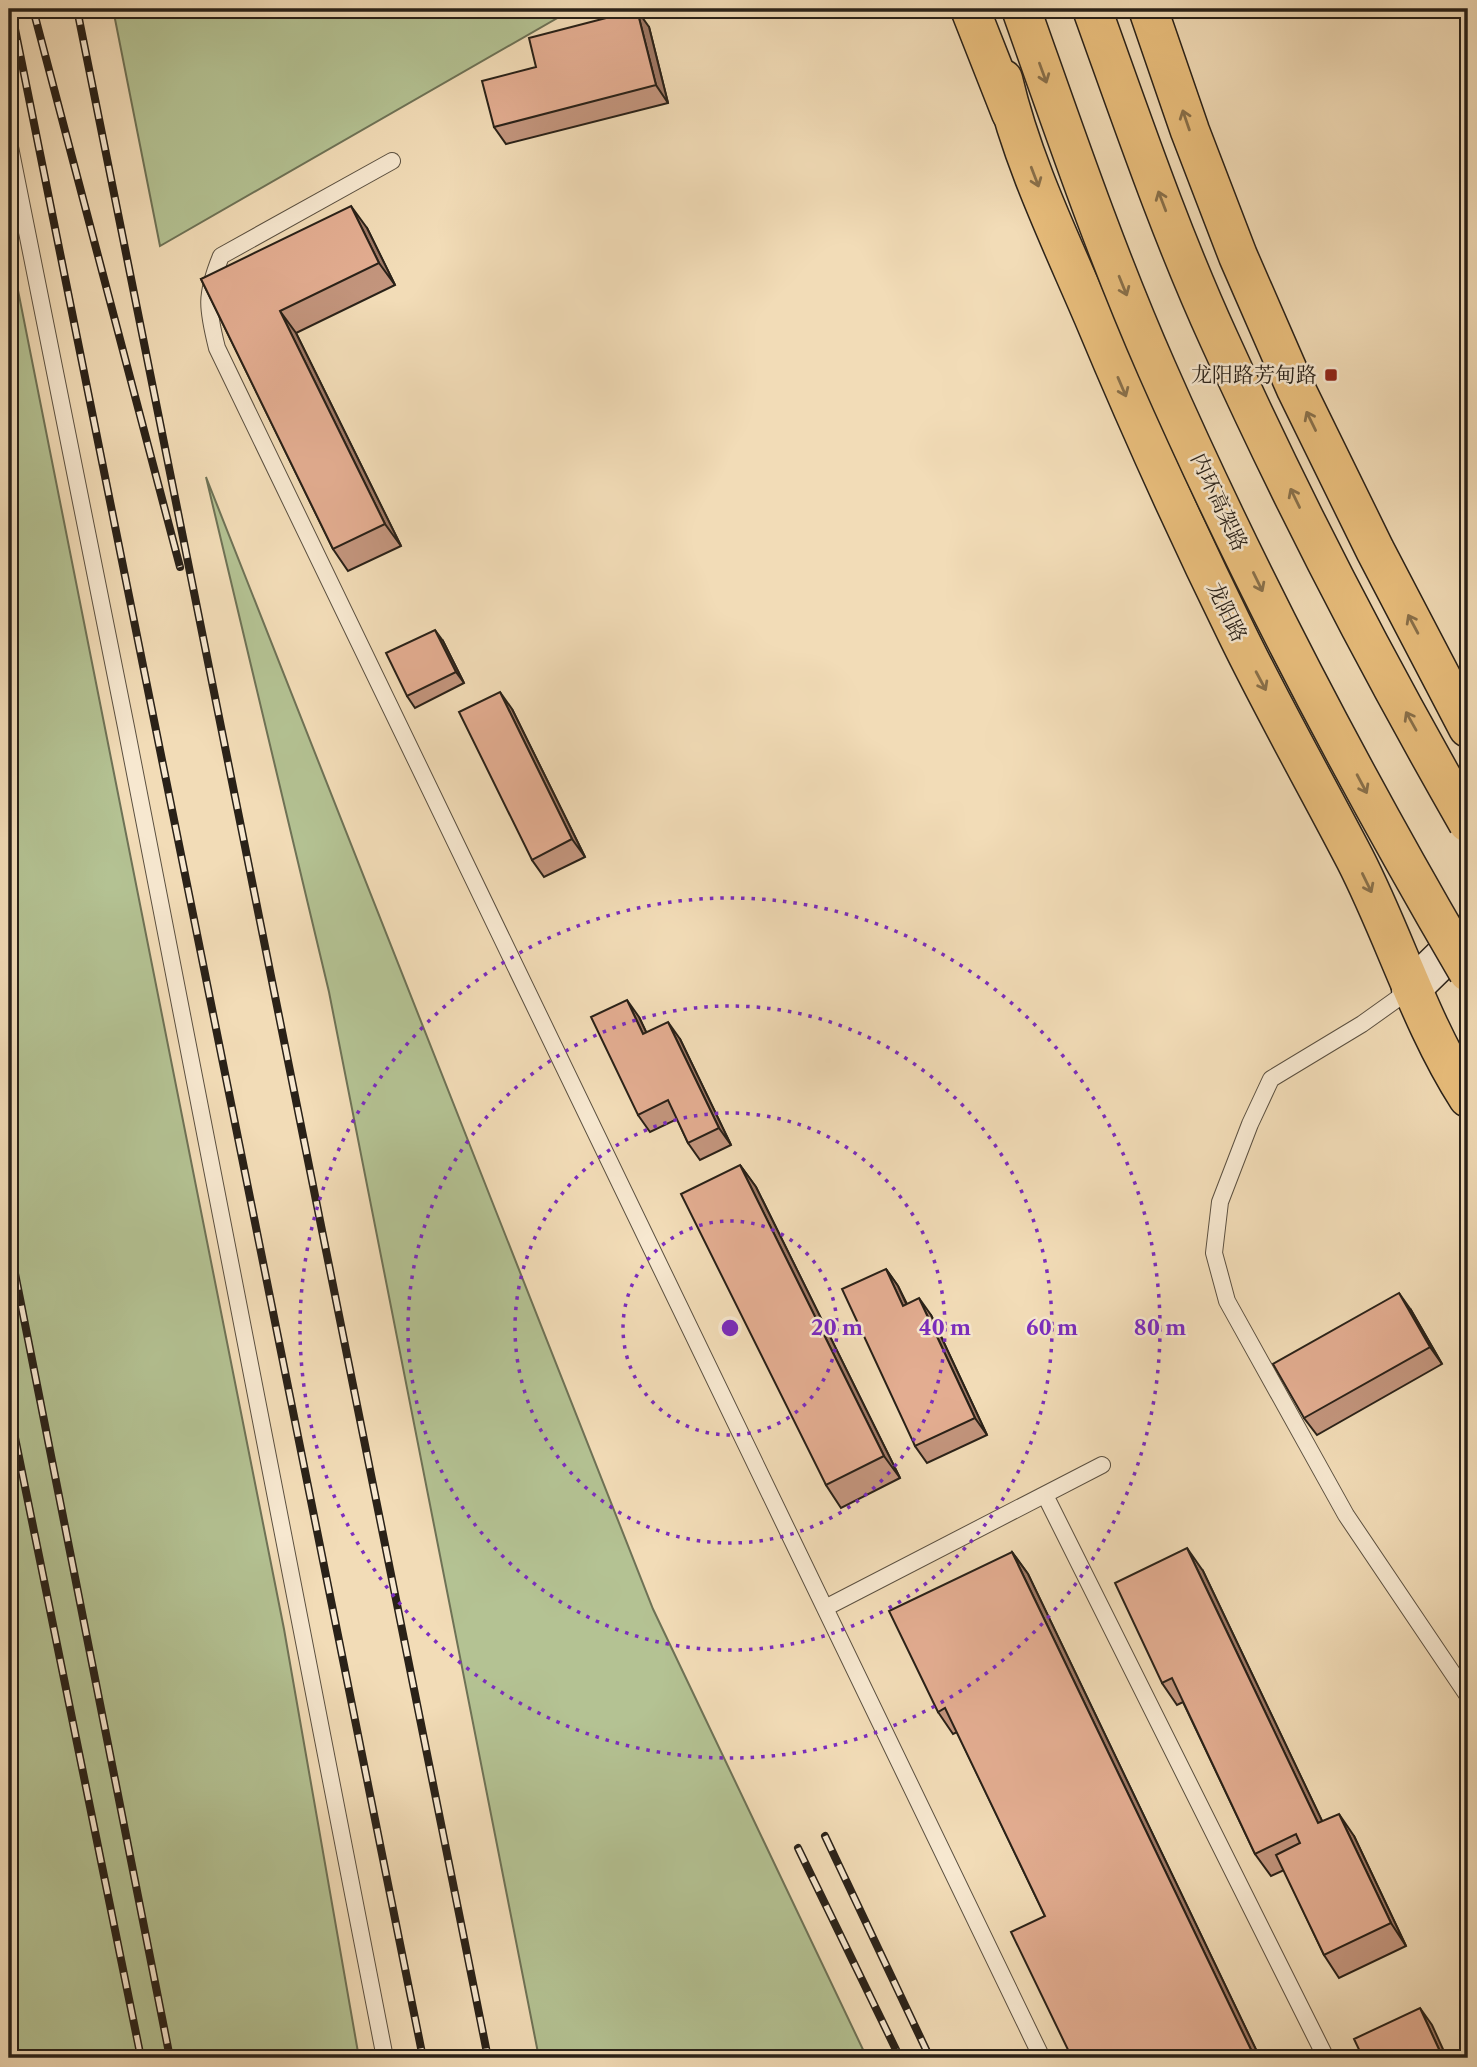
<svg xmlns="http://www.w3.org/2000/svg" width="1477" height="2067" viewBox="0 0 1477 2067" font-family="'Libre Caslon Text','Noto Serif SC',serif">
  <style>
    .green { fill: #b4c293; stroke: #6e7256; stroke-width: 2 }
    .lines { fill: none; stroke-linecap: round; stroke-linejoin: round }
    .lane-casing { stroke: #5b5040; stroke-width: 18 }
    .secondary-casing { stroke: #292118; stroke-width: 41 }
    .primary-casing { stroke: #292118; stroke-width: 41 }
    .highway-casing { stroke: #292118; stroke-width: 41 }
    .lane { stroke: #f7e8d0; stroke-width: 16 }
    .secondary { stroke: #f7e8d0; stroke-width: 38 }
    .primary { stroke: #e9be7c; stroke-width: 38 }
    .highway { stroke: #e9be7c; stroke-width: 38 }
    .rail-casing { stroke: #292118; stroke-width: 8 }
    .rail { stroke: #f7e8d0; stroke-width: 5; stroke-dasharray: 16; stroke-linecap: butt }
    .highway-bridge-casing { stroke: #292118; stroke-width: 41; stroke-linecap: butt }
    .highway-bridge { stroke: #e9be7c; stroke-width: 38 }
    .wall { fill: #c3957d; stroke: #292118; stroke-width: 2 }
    .shaded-wall { fill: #9f7966; stroke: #292118; stroke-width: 2 }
    .building { fill: #e3ad91; stroke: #292118; stroke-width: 2 }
    .oneway { stroke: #89704a }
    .ring { fill: none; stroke: #7b2cbf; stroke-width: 3.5; stroke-dasharray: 3.5 7 }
    .poi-dot { fill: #8f2418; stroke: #f7e8d0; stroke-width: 2.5 }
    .labels { text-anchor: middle; stroke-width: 5; stroke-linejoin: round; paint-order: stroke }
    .poi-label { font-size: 21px; fill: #292118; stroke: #f7e8d0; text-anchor: end }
    .street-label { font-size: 21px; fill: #292118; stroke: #f7e8d0 }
    .centre { fill: #7b2cbf; stroke: #f7e8d0; stroke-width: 3.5 }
    .ring-label { font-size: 21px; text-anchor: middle; font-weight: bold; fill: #7b2cbf; stroke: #f7e8d0; stroke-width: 5; stroke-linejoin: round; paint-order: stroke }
  </style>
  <rect width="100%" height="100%" fill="#f2dcb7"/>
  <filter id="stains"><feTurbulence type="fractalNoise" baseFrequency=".00286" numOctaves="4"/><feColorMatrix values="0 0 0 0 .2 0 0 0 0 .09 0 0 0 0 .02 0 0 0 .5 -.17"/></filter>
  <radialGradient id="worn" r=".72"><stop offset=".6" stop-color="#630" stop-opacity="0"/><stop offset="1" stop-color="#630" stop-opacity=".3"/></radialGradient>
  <path class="green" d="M 113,9 L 573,9 L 160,246 Z
    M 9,245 L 284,1629 L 359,2058 L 9,2058 Z
    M 206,477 L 653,1609 L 867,2058 L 539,2058 L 329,992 Z"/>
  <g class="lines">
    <defs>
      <path id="lane" d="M 9,142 L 126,727 L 385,2058
        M 392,161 L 221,256 C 205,295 207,308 217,348 L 1042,2058
        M 1411,989 L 1362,1024 L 1271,1079 L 1250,1124 L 1220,1202 L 1214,1253 L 1227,1301 L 1346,1515 L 1468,1696
        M 1045,1495 L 1326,2058
        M 825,1608 L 1102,1465"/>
      <path id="secondary" d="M 1411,989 L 1468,933"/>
      <path id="primary" d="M 1148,9 L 1190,131 L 1238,256 L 1296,389 L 1375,550 L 1468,728
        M 1003,79 C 1022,161 1060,239 1093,316 C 1138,424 1186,530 1237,634 C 1274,710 1316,784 1355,859 C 1395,937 1420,1023 1468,1098"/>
      <path id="highway" d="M 970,9 L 1011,113"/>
    </defs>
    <use href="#lane" class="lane-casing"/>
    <use href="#secondary" class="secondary-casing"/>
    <use href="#primary" class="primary-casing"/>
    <use href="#highway" class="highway-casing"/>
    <use href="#lane" class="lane"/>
    <use href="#secondary" class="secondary"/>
    <use href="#primary" class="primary"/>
    <use href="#highway" class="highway"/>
    <defs>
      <path id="rail" d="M 11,9 L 423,2058
        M 33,9 L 180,567
        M 77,9 L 488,2058
        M 9,1243 L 170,2058
        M 9,1408 L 141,2058
        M 825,1836 L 930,2058
        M 798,1848 L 900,2058"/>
    </defs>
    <use href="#rail" class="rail-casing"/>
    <use href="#rail" class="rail"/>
    <defs>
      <path id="highway-bridge" d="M 1021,9 C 1064,130 1105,251 1157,369 C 1248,576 1354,777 1468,972
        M 1092,9 C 1132,120 1170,232 1219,339 C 1294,505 1378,666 1468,823"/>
    </defs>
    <use href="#highway-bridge" class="highway-bridge-casing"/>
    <use href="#highway-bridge" class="highway-bridge"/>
  </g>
  <path class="wall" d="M 649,27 L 668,103 L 506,144 L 494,127 L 536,67 Z
    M 367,228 L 395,285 L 296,333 L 401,546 L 348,571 L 333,549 L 201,279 Z
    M 443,641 L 464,683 L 415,708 L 407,696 Z
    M 512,709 L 585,857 L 544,877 L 532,860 Z
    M 639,1017 L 646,1032 L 680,1039 L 731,1145 L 700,1160 L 688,1143 L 677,1119 L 650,1132 L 638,1115 Z
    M 740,1165 L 756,1187 L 900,1478 L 841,1508 L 826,1485 Z
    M 886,1269 L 898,1286 L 907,1304 L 931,1315 L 987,1435 L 927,1463 L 915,1446 Z
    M 1411,1310 L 1442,1364 L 1317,1435 L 1304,1418 Z
    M 1012,1552 L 1028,1574 L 1260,2058 L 1045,1916 L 957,1732 L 953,1734 L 938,1712 Z
    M 1203,1571 L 1322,1821 L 1354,1836 L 1406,1946 L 1339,1978 L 1324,1955 L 1284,1870 L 1271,1876 L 1255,1854 L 1183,1702 L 1177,1705 L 1162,1683 Z"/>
  <path class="shaded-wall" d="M 637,10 L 649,27 L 668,103 L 656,85 Z
    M 351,206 L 367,228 L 395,285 L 379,263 Z
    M 280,311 L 296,333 L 401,546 L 385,524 Z
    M 435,630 L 443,641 L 464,683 L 456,672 Z
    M 500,692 L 512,709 L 585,857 L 572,839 Z
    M 627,1000 L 639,1017 L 655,1051 L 643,1034 Z
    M 668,1022 L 680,1039 L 731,1145 L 719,1128 Z
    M 740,1165 L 756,1187 L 900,1478 L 884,1456 Z
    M 886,1269 L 898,1286 L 915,1323 L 903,1306 Z
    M 1399,1293 L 1411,1310 L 1442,1364 L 1430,1347 Z
    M 919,1298 L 931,1315 L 987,1435 L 975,1418 Z
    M 1187,1548 L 1203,1571 L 1334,1846 L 1318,1823 Z
    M 1012,1552 L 1028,1574 L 1260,2058 L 1255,2058 Z
    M 1339,1814 L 1354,1836 L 1406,1946 L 1391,1923 Z
    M 1420,2008 L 1432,2025 L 1447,2058 L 1443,2058 Z"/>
  <path class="building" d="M 637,10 L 656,85 L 494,127 L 482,81 L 536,67 L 529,38 Z
    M 351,206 L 379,263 L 280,311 L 385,524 L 333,549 L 201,279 Z
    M 435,630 L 456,672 L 407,696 L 386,653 Z
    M 500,692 L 572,839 L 532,860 L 459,712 Z
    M 627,1000 L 643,1034 L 668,1022 L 719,1128 L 688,1143 L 668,1100 L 638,1115 L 591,1017 Z
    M 740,1165 L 884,1456 L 826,1485 L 681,1194 Z
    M 886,1269 L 903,1306 L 919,1298 L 975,1418 L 915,1446 L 842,1289 Z
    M 1399,1293 L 1430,1347 L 1304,1418 L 1273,1364 Z
    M 1187,1548 L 1318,1823 L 1339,1814 L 1391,1923 L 1324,1955 L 1276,1855 L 1300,1843 L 1296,1834 L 1255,1854 L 1172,1678 L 1162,1683 L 1115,1583 Z
    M 1012,1552 L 1255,2058 L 1072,2058 L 1011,1932 L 1045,1916 L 945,1708 L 938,1712 L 889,1611 Z
    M 1468,1584 L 1468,1592 L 1464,1588 Z
    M 1420,2008 L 1443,2058 L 1363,2058 L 1354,2039 Z"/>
  <defs><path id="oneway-shaft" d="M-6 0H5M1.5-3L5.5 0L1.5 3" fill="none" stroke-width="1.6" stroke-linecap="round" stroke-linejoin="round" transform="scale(1.75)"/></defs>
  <g class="oneway">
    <use href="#oneway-shaft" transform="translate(1043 73) rotate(70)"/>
    <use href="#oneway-shaft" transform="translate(1186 120) rotate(-109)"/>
    <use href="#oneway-shaft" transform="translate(1035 177) rotate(69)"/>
    <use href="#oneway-shaft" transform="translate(1162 201) rotate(-111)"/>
    <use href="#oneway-shaft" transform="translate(1123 286) rotate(68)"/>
    <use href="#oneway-shaft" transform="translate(1122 387) rotate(67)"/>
    <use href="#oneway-shaft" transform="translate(1311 421) rotate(-116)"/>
    <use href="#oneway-shaft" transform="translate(1295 498) rotate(-116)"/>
    <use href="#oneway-shaft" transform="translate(1258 582) rotate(64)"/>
    <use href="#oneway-shaft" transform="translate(1413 624) rotate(-118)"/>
    <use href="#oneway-shaft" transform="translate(1261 681) rotate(62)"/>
    <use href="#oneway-shaft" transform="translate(1411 721) rotate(-119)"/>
    <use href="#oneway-shaft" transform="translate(1362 784) rotate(62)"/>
    <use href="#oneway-shaft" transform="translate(1367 883) rotate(64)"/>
  </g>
  <g class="ring">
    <circle cx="730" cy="1328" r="107"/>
    <circle cx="730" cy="1328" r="215"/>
    <circle cx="730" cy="1328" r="322"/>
    <circle cx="730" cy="1328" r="430"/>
  </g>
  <rect class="poi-dot" x="1324" y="368" width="14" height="14" rx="3.5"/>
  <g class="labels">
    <g class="poi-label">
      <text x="1317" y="382">龙阳路芳甸路</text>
    </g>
    <g class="street-label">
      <text transform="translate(1219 502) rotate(65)" y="7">内环高架路</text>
      <text transform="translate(1227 612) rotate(64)" y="7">龙阳路</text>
    </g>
  </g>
  <circle cx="730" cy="1328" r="10" class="centre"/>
  <g class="ring-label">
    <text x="837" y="1335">20 m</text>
    <text x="945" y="1335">40 m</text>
    <text x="1052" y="1335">60 m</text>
    <text x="1160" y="1335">80 m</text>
  </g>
  <rect width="1477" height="2067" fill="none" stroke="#f2dcb7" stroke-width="35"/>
  <rect x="10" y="10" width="1456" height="2046" fill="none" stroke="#292118" stroke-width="3.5"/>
  <rect x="18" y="18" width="1442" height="2032" fill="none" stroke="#292118" stroke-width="2"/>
  <rect width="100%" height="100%" filter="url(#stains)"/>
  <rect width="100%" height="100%" fill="url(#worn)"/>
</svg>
